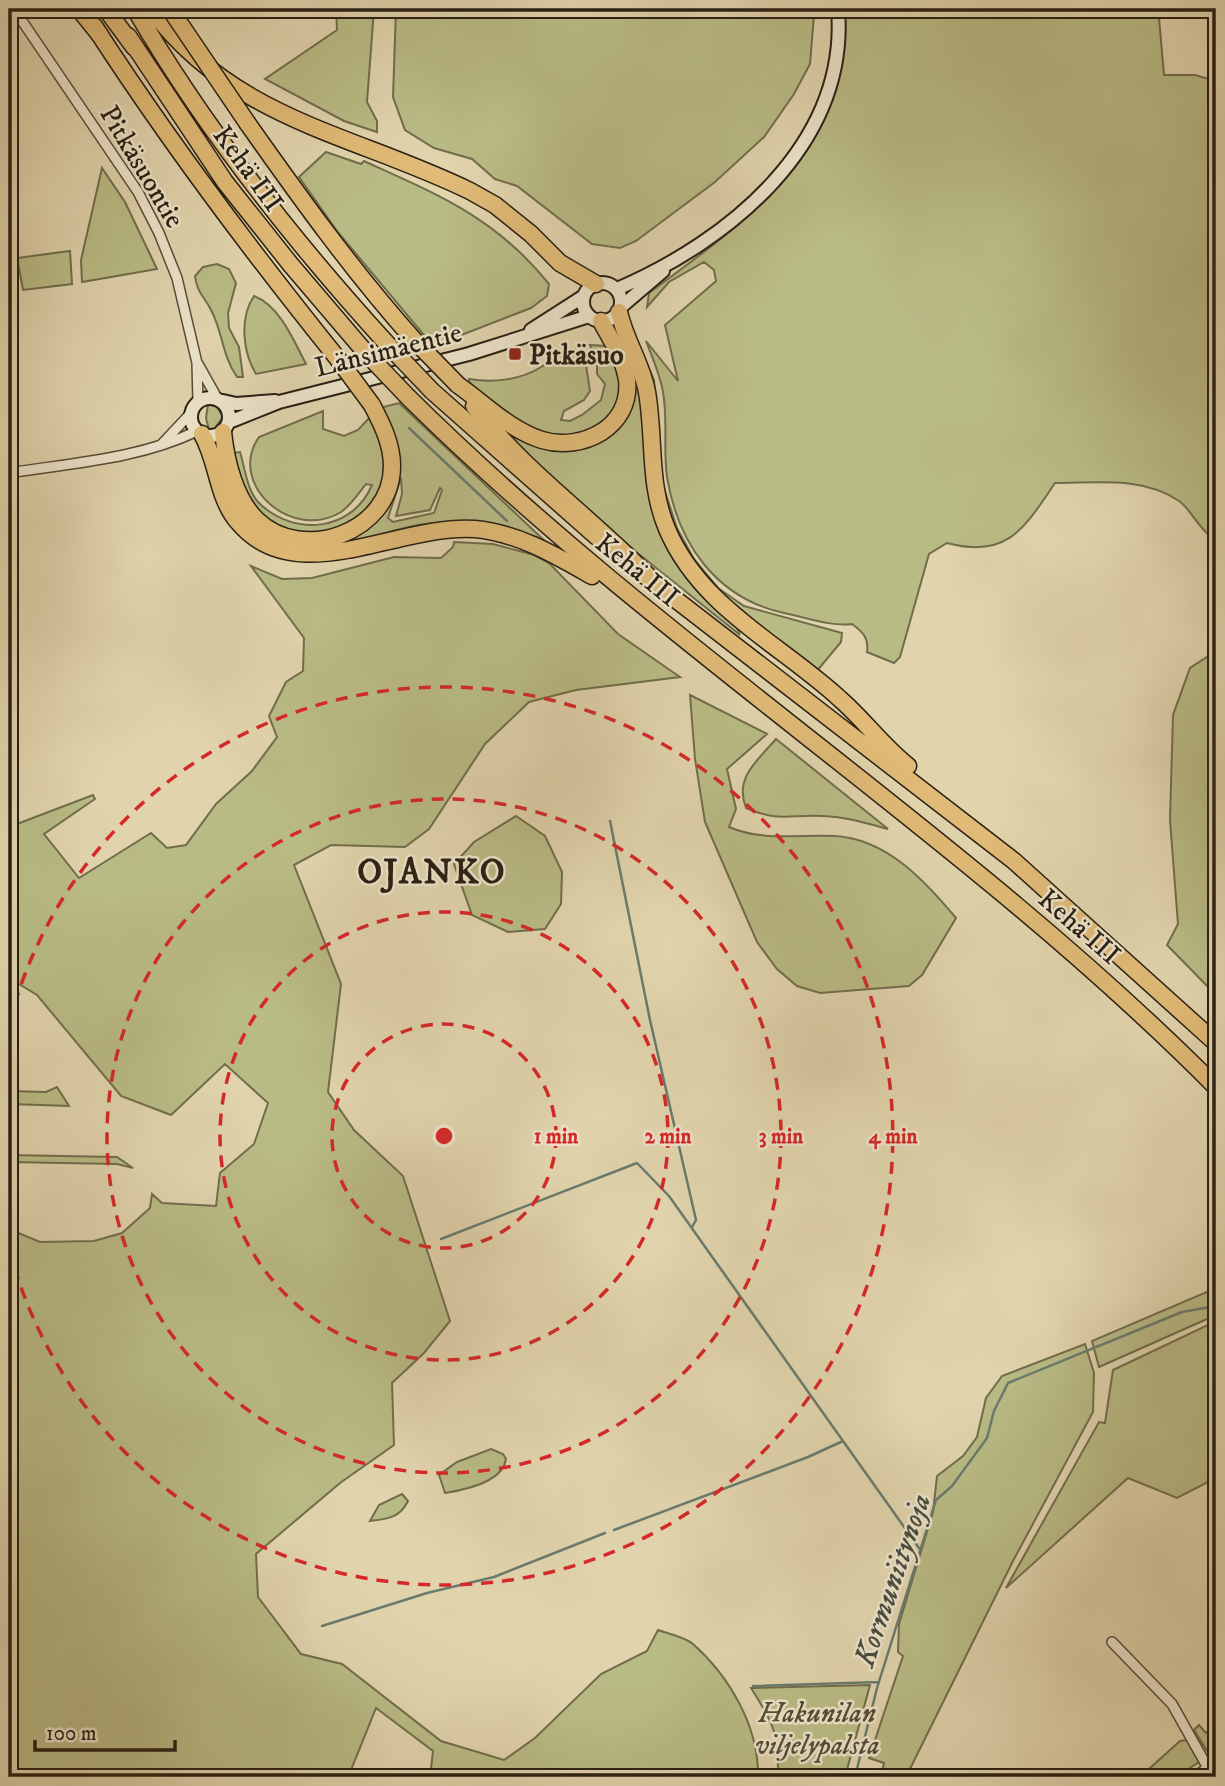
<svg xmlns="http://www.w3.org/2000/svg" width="1225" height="1786" viewBox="0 0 1225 1786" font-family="'IM FELL DW Pica',serif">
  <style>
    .green { fill: #b9bb85; stroke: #706d4c; stroke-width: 2; fill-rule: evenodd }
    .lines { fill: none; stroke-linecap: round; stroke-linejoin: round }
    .stream { stroke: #697b6e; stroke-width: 2.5 }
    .minor-casing { stroke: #564c3a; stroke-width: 12 }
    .secondary-casing { stroke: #281f13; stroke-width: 16 }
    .trunk-casing { stroke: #281f13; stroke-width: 19 }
    .motorway-casing { stroke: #281f13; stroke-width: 19 }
    .minor { stroke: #ece3ca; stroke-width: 9 }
    .secondary { stroke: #ece3ca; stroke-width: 12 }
    .trunk { stroke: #e0ba76; stroke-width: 16 }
    .motorway { stroke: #e0ba76; stroke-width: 16 }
    .trunk-bridge-casing { stroke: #281f13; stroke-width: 19; stroke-linecap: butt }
    .motorway-bridge-casing { stroke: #281f13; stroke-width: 19; stroke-linecap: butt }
    .trunk-bridge { stroke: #e0ba76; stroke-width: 16 }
    .motorway-bridge { stroke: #e0ba76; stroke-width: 16 }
    .ring { fill: none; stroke: #d62828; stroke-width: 3.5; stroke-dasharray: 12 9 }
    .poi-dot { fill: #8f2418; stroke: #ece3ca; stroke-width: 2.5 }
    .labels { text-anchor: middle; stroke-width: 5; stroke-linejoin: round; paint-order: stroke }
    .street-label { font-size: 28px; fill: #281f13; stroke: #ece3ca }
    .poi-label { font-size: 28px; font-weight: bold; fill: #281f13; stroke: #ece3ca; text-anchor: start }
    .park-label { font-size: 28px; font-style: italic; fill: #544e35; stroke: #ece3ca }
    .water-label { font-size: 30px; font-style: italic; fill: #484d41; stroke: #ece3ca }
    .district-label { font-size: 35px; font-weight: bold; letter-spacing: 2px; fill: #281f13; stroke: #ece3ca }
    .centre { fill: #d62828; stroke: #ece3ca; stroke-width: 3.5 }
    .ring-label { font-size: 21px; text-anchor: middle; font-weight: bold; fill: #d62828; stroke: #ece3ca; stroke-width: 5; stroke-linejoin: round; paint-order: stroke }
  </style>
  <rect width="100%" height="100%" fill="#e1d4ad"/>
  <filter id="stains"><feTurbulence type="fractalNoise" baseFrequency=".00286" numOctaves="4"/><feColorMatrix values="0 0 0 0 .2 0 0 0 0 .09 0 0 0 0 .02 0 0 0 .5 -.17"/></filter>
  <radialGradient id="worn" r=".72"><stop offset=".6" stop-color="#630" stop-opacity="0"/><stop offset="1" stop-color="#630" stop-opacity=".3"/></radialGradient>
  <path class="green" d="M 336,9 L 374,9 L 367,102 L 377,121 L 377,132 L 344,121 L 265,79 L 337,30 Z
    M 396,9 L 813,9 L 814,15 L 810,64 L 794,94 L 764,137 L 715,182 L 636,241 L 620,248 L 592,244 L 517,186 L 495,179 L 472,159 L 434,148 L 405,130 L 393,97 Z
    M 844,9 L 1181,9 L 1159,18 L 1164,75 L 1195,75 L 1216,81 L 1216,541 C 1197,528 1192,510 1179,501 C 1143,476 1097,483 1055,483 C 1024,529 1007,559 947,543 L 929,554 L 900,657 L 894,663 L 867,652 C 869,638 863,632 852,624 C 831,627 805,617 784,613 C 716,598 678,544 667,477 C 663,449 668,419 663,392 C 660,374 652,357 646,341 L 678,381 L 665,325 L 716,281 L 714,270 L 704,262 L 669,282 L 647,307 L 649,293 C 752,216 850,154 844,9 Z
    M 326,152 L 361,164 L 364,161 C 439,195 496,218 549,284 L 547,296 L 531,308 L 433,346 L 337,231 L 299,177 Z
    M 102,168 L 125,202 L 157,269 L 82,282 L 81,260 Z
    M 70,251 L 72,284 L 23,290 L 17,258 Z
    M 217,264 L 229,269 L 236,283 L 228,313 L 229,328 L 239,347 L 243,377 L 237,377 C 222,356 223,332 211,310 C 204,296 197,293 195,276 L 203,267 Z
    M 254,296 C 280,306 294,341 306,364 L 256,374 C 243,353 239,318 254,296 Z
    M 633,332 L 654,380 L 663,485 L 677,528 L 694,559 L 718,588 L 744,606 L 842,633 L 841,642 L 816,672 C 778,642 715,600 689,559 C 654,501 646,399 633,332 Z
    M 622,339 L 641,387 L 652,504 L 735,623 L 740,635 L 580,507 L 499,427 L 549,447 L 620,422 Z
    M 590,345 L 607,346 C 612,358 619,369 620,382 C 622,430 567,447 529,429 C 507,418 486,398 469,382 L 469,379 C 493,383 521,380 541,367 C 553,359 561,351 575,349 L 585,359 L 590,391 L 584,400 L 564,411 L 561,420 L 570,421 L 582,415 L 601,400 L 605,384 L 597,374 L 597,363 Z
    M 399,403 L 549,545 C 509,527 462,517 418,525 C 357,536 266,586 230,503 C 225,492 223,479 219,467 L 225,466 C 229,482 232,498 242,511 C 290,574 391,543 396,464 C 398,445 387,425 380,408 ZM 401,478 L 402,494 L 396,516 L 430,510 L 440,488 L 442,490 L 434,513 L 393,522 L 388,518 Z
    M 208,404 L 217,407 L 223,417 L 214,429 L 209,430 L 206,418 Z
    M 323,411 L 323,429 L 344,436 L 358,430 L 371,416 C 379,436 388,456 384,479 C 372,535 295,550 257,512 C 242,497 238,473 232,453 L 240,452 C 245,468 247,491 259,503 C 294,537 352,532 372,485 L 366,484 C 358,494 351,505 341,512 C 293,542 226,485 259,437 Z
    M 454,542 L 493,544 L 534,555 L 549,563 L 618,634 L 680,677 L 576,690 L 529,702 L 485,744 L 429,829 L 405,847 L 331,845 L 294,865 L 341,984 L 328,1092 L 354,1130 L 403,1176 L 450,1321 L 424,1353 L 392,1383 L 394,1445 L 340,1483 L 256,1554 L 258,1597 L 301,1654 L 342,1664 L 441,1741 L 504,1760 L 535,1738 L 601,1674 L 647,1651 L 658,1630 C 669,1634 685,1637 693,1644 C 730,1677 759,1727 758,1777 L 464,1777 L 431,1769 L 433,1751 L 376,1708 L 349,1775 L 353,1777 L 9,1777 L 9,1229 L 40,1242 L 94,1241 L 122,1233 L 150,1208 L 152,1194 L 162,1203 L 216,1206 L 220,1173 L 254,1144 L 268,1103 L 225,1064 L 171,1115 L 121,1096 L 37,995 L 9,978 L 9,827 L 93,795 L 95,799 L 44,834 L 79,878 L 151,833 L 167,848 L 186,845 L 216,804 L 252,771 L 277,737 L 269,716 L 286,682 L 303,671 L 304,638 L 251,566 L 282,579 L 312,578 L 394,557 L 441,558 L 453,547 Z
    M 1216,651 L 1216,995 L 1167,945 L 1178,924 L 1170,820 L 1173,715 L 1190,668 Z
    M 690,695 L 767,734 L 727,769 L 736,809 L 729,827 C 764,842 799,834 835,836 C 887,839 925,881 956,918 L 922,975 L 909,986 L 820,993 L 797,986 L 777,969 L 757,942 L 705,822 L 695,759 Z
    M 776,739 L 888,829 C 866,823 846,817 823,816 C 789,814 781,823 746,808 C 734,778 757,761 776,739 Z
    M 516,816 L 545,836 L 562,872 L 561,904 L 545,929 L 508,932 L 472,915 L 454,864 L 474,842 Z
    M 57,1087 L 69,1106 L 9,1104 L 9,1091 L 46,1092 Z
    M 9,1155 L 117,1157 L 133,1168 L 117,1164 L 9,1162 Z
    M 1216,1288 L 1216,1315 L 1099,1367 L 1092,1341 Z
    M 1212,1323 L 1216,1325 L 1216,1478 L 1177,1498 L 1128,1478 L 1006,1588 L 1099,1422 L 1105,1423 L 1113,1370 Z
    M 1085,1344 L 1094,1373 L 1093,1412 L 1013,1561 L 906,1777 L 881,1777 L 884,1763 L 869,1758 L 903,1656 L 898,1652 L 899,1624 L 933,1512 L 937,1476 L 963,1456 L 977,1437 L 986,1398 L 1002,1376 Z
    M 491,1449 L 503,1454 L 506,1459 C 503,1482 464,1490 445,1493 L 439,1475 L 457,1462 Z
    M 402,1494 L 408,1501 C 400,1518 387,1519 370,1521 L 379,1505 Z
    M 870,1685 L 845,1777 L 778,1777 C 779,1735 774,1724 751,1688 Z
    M 1216,1723 L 1216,1755 L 1212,1759 L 1194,1730 L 1199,1725 L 1206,1733 Z
    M 1187,1740 L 1199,1762 L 1176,1777 L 1140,1777 L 1180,1741 Z"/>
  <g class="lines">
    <path class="stream" d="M 409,428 L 507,521
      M 610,821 L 650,1020 L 696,1220 L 692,1227
      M 441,1239 L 637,1163 L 669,1196 L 843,1441
      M 614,1530 L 808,1457 L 843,1441 L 919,1548
      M 322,1626 L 427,1593 L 494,1577 L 605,1533
      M 753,1686 L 879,1682
      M 855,1777 L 877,1688 L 936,1500 L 952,1486 L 987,1438 L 994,1411 L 1008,1383 L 1182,1312 L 1216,1306"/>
    <defs>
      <path id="minor" d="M 14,9 L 138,192 L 159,233 L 177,278 L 197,363 L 198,402
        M 1215,67 L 1216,67
        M 198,364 L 217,398
        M 161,445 L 191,413
        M 9,473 C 72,463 139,459 197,431
        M 1112,1642 L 1172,1704 L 1208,1768
        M 1195,1777 L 1216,1762"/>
      <path id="secondary" d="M583 302a19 19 0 1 1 38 0a19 19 0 1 1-38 0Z
        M 617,289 C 729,241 849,144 838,9
        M 621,307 L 663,271
        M 531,330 L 584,296
        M191 417a19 19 0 1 1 38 0a19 19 0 1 1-38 0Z
        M 223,401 L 236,404 L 275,401
        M 229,422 L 279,402 L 469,354 L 589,316"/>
      <path id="trunk" d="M 135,9 C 206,131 295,243 390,347
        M 151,9 C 234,120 353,134 470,191 L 495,205 L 531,234 L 560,263 L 596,284
        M 94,26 C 169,142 251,251 338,359
        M 128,36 L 225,182 L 291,265 L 366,353
        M 619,312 C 625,340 642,364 647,392 C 655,439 648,484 667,529 C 700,607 780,644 840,699 C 864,720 883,746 908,766
        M 432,391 L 597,537
        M 408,397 C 660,647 966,835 1216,1087
        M 223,432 C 226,461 235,499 257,520 C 303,564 392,532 392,466 C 392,444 382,424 372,405
        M 202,434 C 218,462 217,498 238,522 C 296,592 399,523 475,529 C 518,533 555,555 592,576
        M 644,575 L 1014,861 L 1216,1043"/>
      <path id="motorway" d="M 79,9 L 100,35
        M 106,9 L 134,47
        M 248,124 C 301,199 354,273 415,341
        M 458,385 C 485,404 510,430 542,440 C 582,452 632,427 627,380 C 624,359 611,340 601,321
        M 474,406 C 525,473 597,522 654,582"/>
    </defs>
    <use href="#minor" class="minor-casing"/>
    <use href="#secondary" class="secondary-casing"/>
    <use href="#trunk" class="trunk-casing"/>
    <use href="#motorway" class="motorway-casing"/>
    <use href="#minor" class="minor"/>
    <use href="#secondary" class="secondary"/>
    <use href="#trunk" class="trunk"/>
    <use href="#motorway" class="motorway"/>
    <defs>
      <path id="trunk-bridge" d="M 390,347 L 432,391
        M 366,353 L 408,397
        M 338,359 L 372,405"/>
      <path id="motorway-bridge" d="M 170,9 L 248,124
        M 415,341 L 458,385"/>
    </defs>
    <use href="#trunk-bridge" class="trunk-bridge-casing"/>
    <use href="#motorway-bridge" class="motorway-bridge-casing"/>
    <use href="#trunk-bridge" class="trunk-bridge"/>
    <use href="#motorway-bridge" class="motorway-bridge"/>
  </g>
  <g class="ring">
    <circle cx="444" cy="1136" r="112"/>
    <circle cx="444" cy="1136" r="224"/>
    <circle cx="444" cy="1136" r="337"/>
    <path d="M9 1024A449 449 0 1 1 9 1248"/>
  </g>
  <rect class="poi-dot" x="508" y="347" width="14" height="14" rx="3.5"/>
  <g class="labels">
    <g class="street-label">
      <text transform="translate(143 166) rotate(59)" y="10">Pitkäsuontie</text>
      <text transform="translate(249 168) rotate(54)" y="10">Kehä III</text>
      <text transform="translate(388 349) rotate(-14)" y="10">Länsimäentie</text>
      <text transform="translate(638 569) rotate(39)" y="10">Kehä III</text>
      <text transform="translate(1080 926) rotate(41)" y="10">Kehä III</text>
    </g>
    <g class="poi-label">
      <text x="529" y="364">Pitkäsuo</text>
    </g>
    <g class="park-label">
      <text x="817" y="1722">Hakunilan<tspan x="817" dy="32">viljelypalsta</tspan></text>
    </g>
    <g class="water-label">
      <text transform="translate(892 1580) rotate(-71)" y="10">Kormuniitynoja</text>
    </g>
    <g class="district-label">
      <text x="432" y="883">OJANKO</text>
    </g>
  </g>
  <circle cx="444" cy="1136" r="10" class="centre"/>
  <g class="ring-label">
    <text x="556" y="1143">1 min</text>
    <text x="668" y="1143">2 min</text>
    <text x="781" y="1143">3 min</text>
    <text x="893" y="1143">4 min</text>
  </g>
  <rect width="1225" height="1786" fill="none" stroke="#e1d4ad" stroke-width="35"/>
  <rect x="10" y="10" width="1204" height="1765" fill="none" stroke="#281f13" stroke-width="3.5"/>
  <rect x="18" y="18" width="1190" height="1751" fill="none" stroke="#281f13" stroke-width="2"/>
  <path d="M35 1740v10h140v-10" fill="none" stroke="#281f13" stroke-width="3.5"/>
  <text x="46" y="1740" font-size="21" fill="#281f13" stroke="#ece3ca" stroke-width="5" paint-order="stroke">100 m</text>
  <rect width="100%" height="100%" filter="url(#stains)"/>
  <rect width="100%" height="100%" fill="url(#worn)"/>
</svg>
